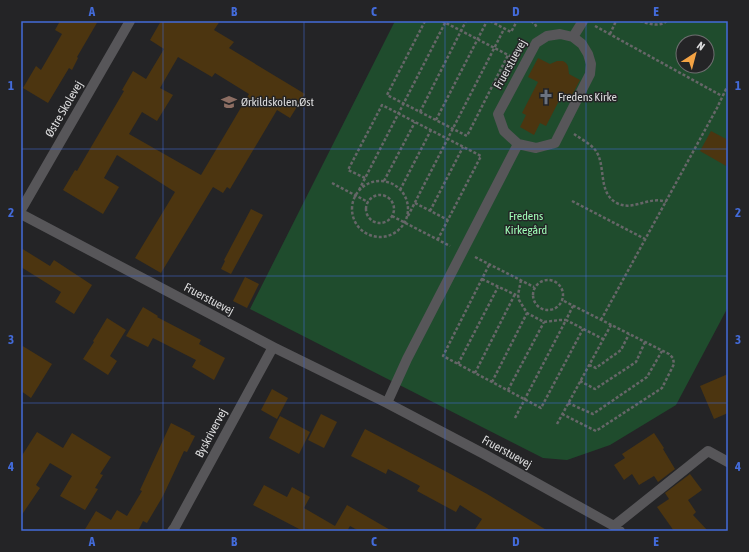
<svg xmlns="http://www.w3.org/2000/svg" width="749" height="552" viewBox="0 0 749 552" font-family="'Asap Condensed',sans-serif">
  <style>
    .green { fill: #1f4c2d; fill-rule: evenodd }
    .building { fill: #4c3510; fill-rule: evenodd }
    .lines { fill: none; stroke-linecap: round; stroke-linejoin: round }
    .path { stroke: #666668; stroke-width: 2.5; stroke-dasharray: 3 2; stroke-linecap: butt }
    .minor { stroke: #575659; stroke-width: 10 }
    .grid { fill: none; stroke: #436bd9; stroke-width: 1; stroke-opacity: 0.55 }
    .labels { text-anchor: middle; stroke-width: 3; stroke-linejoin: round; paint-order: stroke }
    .street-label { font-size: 12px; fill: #ddddde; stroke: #242426 }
    .poi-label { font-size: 12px; fill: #ddddde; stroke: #242426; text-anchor: start }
    .park-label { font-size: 12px; fill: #9ffdb7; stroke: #242426 }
    .neatline { fill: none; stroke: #436bd9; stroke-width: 1.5 }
    .grid-label { font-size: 13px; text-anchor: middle; font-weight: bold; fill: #436bd9 }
  </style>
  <rect width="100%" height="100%" fill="#242426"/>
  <path class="green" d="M 395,21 L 728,21 L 728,307 L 676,405 L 610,445 L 567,460 L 543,458 L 250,309 ZM 683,42 L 707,42 L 707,66 L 683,66 Z"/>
  <path class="building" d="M 60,21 L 98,21 L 77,57 L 78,58 L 72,70 L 69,68 L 48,103 L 23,88 L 36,66 L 41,70 L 62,34 L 55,30 Z
    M 161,21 L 220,21 L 214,30 L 234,42 L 229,48 L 305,94 L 290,118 L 277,110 L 230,189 L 227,187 L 223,193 L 213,187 L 161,273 L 135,258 L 175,192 L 117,155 L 104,178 L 119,187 L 103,214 L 63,190 L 75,170 L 77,171 L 124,91 L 122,90 L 133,71 L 146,79 L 164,49 L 150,40 ZM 178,57 L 212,77 L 215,73 L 249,94 L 201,175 L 129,134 L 142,112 L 157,121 L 173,95 L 160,88 Z
    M 538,58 L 550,64 L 557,61 L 563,61 L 566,63 L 568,66 L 569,74 L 580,80 L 570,99 L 562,95 L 546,126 L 540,123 L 534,135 L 520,127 L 526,115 L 522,113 L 538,82 L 528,77 Z
    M 711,131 L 728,140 L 728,167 L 700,151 Z
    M 251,209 L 263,215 L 231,274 L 221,269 L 225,261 L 224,260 Z
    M 21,248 L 50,266 L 54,260 L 92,285 L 74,314 L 55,302 L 61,292 L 21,267 Z
    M 245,277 L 259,284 L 247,308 L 233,301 Z
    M 143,307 L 158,316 L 157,317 L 201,340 L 199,344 L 225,358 L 214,380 L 192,367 L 196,360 L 153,338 L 148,347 L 126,336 Z
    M 107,318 L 126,330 L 110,356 L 117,361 L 108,375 L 83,359 L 94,342 L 93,341 L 98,333 Z
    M 21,345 L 52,364 L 31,398 L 21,391 Z
    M 728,374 L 728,413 L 714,419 L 700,386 Z
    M 272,389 L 288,398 L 277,419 L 261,410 Z
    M 321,414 L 337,422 L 324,448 L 308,440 Z
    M 280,416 L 310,432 L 299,454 L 269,438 Z
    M 171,423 L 191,433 L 190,434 L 195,436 L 187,452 L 184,451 L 163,496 L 147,523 L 143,521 L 138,531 L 84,531 L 96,511 L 111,520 L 117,510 L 127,516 L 142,491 L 140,490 Z
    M 365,429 L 445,471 L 487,494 L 548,531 L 474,531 L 482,519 L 460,505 L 456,512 L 417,491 L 420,486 L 388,469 L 386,474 L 351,456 Z
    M 37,432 L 63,448 L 72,433 L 111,457 L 100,474 L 103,475 L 95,488 L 98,489 L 85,510 L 60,496 L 72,476 L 50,463 L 36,485 L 40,488 L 21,516 L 21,457 Z
    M 654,433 L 664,448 L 663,449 L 675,469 L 658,482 L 654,476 L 639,485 L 632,474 L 624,480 L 614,465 L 625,458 L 622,454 Z
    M 690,474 L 702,490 L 688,500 L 696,512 L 693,515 L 708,531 L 674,531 L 657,507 L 669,499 L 665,493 Z
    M 264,485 L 287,497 L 292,487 L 310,497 L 304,508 L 335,526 L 347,505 L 392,531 L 359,531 L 350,526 L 347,531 L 303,531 L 253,505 Z"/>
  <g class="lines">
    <path class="path" d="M 425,21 L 387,95 L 467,136 L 508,55
      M 442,21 L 514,58
      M 490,21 L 511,32 L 517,21
      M 531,21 L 535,24 L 537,28
      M 640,21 C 650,24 659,27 667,21
      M 595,26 L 722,96
      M 610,34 L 616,21
      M 420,112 L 466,21
      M 436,120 L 487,21
      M 574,134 C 581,139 591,144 596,151 C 606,166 598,191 615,202 C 632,213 649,195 666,202
      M 365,178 L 348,170 L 382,105 L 481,156 L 438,239
      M 384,181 L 415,122
      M352 209a28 28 0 1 1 56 0a28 28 0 1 1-56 0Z
      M 332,183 L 368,202
      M 359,190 L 446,21
      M 400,190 L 431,130
      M366 209a14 14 0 1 1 28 0a14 14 0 1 1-28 0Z
      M 572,201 L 645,239
      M 415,203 L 448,220
      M 430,211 L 463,147
      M 392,216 L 450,246
      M 408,216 L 504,29
      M 475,257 L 534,287
      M 489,265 L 443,356 L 541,408 L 583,329
      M 482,279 L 516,295
      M533 295a15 15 0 1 1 30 0a15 15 0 1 1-30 0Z
      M 521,280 L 518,295 L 519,300 L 527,313 L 544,322 L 560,320 L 566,320 L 573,306
      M 601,320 L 717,108 L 726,89 L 728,87
      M 458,364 L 498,287
      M 589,365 L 596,368 L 621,350 L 629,334
      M 475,373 L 515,294
      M 580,381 L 595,389 L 636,362 L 645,342
      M 492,382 L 527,313
      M 508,390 L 544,322
      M 568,403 L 593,414 L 647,377 L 662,351
      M 562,414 L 596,431 L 662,388 L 674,364 L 673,358 L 669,354 L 562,300
      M 515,418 L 566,320 L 603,339
      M 557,424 L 611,325"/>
    <path class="minor" d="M 560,34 L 573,37 L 582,44 L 588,54 L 591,64 L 590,74 L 555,143 L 536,148 L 518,144 L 504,131 L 498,114 L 536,43 L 547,36 Z
      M 573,37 L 583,21
      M 21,210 L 130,21
      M 21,214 L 273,347 L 387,403 L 484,454 L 614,526 L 620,531
      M 387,403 L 407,359 L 518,144
      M 614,526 L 708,451 L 728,462
      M 172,531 L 175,527 L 273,347"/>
  </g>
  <path class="grid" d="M 163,21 L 163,531M 304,21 L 304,531M 445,21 L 445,531M 586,21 L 586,531M 21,149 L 728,149M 21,276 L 728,276M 21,403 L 728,403"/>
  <defs>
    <symbol id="church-bare" viewBox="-9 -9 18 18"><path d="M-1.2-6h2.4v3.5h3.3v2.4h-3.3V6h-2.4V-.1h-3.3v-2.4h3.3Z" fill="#6b7280" stroke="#242426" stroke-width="2.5" paint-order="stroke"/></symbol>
    <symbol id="school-bare" viewBox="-9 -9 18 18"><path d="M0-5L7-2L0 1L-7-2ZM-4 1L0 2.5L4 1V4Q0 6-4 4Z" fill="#8d6e63" stroke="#242426" stroke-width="2.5" paint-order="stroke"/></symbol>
  </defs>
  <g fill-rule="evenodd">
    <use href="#church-bare" x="535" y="86" width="22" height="22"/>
    <use href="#school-bare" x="218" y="91" width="22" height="22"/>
  </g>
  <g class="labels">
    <g class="street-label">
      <text transform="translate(510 64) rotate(-61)" y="4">Fruerstuevej</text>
      <text transform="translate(64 109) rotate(-60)" y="4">Østre Skolevej</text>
      <text transform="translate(209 299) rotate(28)" y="4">Fruerstuevej</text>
      <text transform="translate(211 433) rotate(-62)" y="4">Byskrivervej</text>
      <text transform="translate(507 452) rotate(29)" y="4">Fruerstuevej</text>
    </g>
    <g class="poi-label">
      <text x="558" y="101">Fredens Kirke</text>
      <text x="241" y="106">Ørkildskolen,Øst</text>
    </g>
    <g class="park-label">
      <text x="526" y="220">Fredens<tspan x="526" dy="14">Kirkegård</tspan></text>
    </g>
  </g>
  <rect width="749" height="552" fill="none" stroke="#242426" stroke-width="44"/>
  <g transform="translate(695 54) rotate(36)"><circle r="19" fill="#242426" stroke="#6e6e70"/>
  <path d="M0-3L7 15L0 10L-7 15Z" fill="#f4a344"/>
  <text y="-6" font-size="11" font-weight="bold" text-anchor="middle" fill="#ddddde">N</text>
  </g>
  <rect x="22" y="22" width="705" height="508" class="neatline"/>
  <g class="grid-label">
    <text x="92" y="16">A</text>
    <text x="234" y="16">B</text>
    <text x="374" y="16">C</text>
    <text x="516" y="16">D</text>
    <text x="656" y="16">E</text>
    <text x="11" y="90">1</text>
    <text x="738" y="90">1</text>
    <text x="11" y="217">2</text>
    <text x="738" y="217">2</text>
    <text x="11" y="344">3</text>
    <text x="738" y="344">3</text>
    <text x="11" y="471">4</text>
    <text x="738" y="471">4</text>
    <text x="92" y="546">A</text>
    <text x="234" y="546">B</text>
    <text x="374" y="546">C</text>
    <text x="516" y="546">D</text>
    <text x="656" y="546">E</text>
  </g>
</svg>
